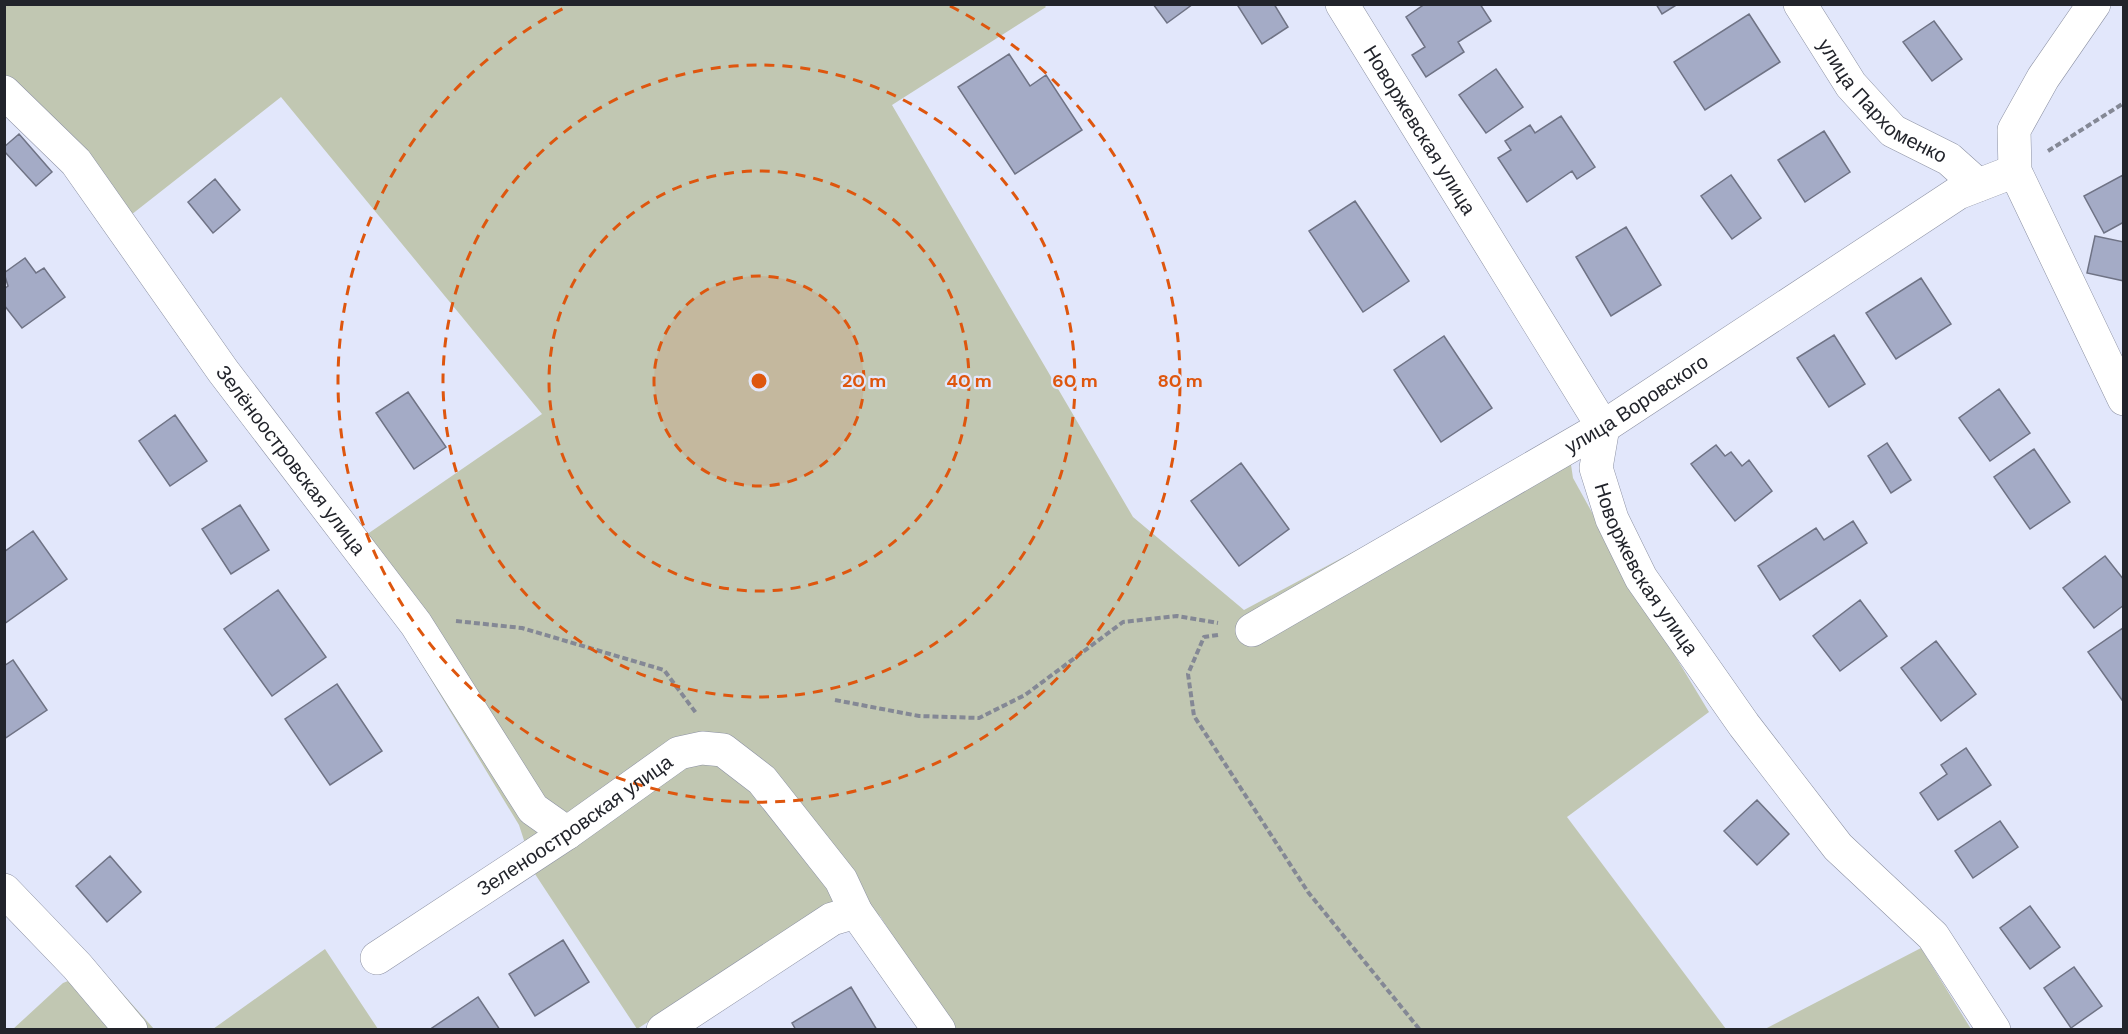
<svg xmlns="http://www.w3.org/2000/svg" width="2128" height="1034" viewBox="0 0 2128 1034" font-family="'DM Sans',sans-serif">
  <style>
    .green { fill: #c1c7b2 }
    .building { fill: #a4abc6; stroke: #6f7385; stroke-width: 1.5 }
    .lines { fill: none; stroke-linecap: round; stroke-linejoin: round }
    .minor-casing { stroke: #8c91a3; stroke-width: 34 }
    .path { stroke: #848895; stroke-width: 4; stroke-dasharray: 6 3; stroke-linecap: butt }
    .minor { stroke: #fff; stroke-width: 33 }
    .ring { fill: none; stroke: #de560e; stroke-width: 3; stroke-dasharray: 10 8 }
    .labels { text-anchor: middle; stroke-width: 4.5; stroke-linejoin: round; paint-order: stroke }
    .street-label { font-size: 20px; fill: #22242b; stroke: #e2e7fb }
    .centre { fill: #de560e; stroke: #e2e7fb; stroke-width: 3 }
    .ring-label { font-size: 18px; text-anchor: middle; font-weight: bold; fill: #de560e; stroke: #e2e7fb; stroke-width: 4.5; stroke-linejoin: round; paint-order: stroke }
  </style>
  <rect width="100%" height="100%" fill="#e2e7fb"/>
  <path class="green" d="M 5,5 L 1044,5 L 1046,7 L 892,105 L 1133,517 L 1244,610 L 1567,438 L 1573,478 L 1631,583 L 1709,712 L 1567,817 L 1726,1029 L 952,1029 L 880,916 L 828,907 L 637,1029 L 535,874 L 519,825 L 350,546 L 542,414 L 281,97 L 122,222 L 5,99 Z
    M 1921,948 L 1971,1029 L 1765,1029 Z
    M 325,949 L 378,1029 L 213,1029 Z
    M 100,968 L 154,1029 L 12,1030 L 63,983 Z"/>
  <path class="building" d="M 1153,4 L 1193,4 L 1167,23 Z
    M 1239,4 L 1274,4 L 1288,27 L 1262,44 L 1238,6 Z
    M 1425,4 L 1480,4 L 1491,21 L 1458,42 L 1464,52 L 1426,77 L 1412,55 L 1425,47 L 1406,17 Z
    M 1656,4 L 1678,4 L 1662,14 Z
    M 1749,14 L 1780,62 L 1705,110 L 1674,62 Z
    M 1934,21 L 1962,59 L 1932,81 L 1903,42 Z
    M 1009,54 L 1030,86 L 1046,75 L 1082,130 L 1015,174 L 958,87 Z
    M 1496,69 L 1523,107 L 1486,133 L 1459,95 Z
    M 1561,116 L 1595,167 L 1577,179 L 1572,171 L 1527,202 L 1498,158 L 1511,150 L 1505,141 L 1530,125 L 1535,133 Z
    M 1824,131 L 1850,172 L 1805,202 L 1778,160 Z
    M 19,134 L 52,172 L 36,186 L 4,151 L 4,147 Z
    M 1731,175 L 1761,218 L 1732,239 L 1701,196 Z
    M 2123,175 L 2124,222 L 2104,233 L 2084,196 Z
    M 215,179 L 240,210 L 213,233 L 188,202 Z
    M 1355,201 L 1409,281 L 1363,312 L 1309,231 Z
    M 1626,227 L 1661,285 L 1611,316 L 1576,257 Z
    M 2095,236 L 2124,242 L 2124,281 L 2087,273 Z
    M 25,258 L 36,273 L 44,268 L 65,297 L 22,328 L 4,305 L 4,289 L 8,286 L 4,273 Z
    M 1921,278 L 1951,324 L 1896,359 L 1866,313 Z
    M 1834,335 L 1865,384 L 1829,407 L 1797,358 Z
    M 1444,336 L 1492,408 L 1441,442 L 1394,370 Z
    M 1999,389 L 2030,433 L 1990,461 L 1959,418 Z
    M 408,392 L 446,447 L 414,469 L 376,413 Z
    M 175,415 L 207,461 L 170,486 L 139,441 Z
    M 1887,443 L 1911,480 L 1891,493 L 1868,456 Z
    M 1716,445 L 1725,456 L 1731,452 L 1742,466 L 1749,460 L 1772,491 L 1735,521 L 1691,464 Z
    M 2034,449 L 2070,502 L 2030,529 L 1994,477 Z
    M 1241,463 L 1289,529 L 1239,566 L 1191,501 Z
    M 240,505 L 269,550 L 231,574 L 202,529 Z
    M 1853,521 L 1867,543 L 1780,600 L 1758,566 L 1816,528 L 1824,540 Z
    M 33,531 L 67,579 L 4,624 L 4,552 Z
    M 2105,556 L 2124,580 L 2124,605 L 2094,628 L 2063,588 Z
    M 278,590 L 326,657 L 272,696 L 224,629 Z
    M 1860,600 L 1887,636 L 1840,671 L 1813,636 Z
    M 2123,628 L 2124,699 L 2122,700 L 2088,652 Z
    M 1936,641 L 1976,694 L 1941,721 L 1901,668 Z
    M 13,660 L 47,710 L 4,739 L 4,666 Z
    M 337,684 L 382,751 L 330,785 L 285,719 Z
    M 1966,748 L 1991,785 L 1938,820 L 1920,793 L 1947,774 L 1941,765 Z
    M 1757,800 L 1789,834 L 1757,865 L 1724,831 Z
    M 2000,821 L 2018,847 L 1973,878 L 1955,851 Z
    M 110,856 L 141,892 L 107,922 L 76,886 Z
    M 2030,906 L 2060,947 L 2030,969 L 2000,928 Z
    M 563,940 L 589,982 L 535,1016 L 509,974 Z
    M 2074,967 L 2102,1006 L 2071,1028 L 2044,988 Z
    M 851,987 L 877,1030 L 796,1030 L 792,1023 Z
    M 478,997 L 500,1030 L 429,1030 Z"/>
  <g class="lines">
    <defs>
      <g id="minor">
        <path id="s1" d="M 1342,4 L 1603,427 L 1596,468 L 1612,519 L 1641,578 L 1744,725 L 1838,847 L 1933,936 L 1994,1030"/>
        <path id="s2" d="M 1800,4 L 1851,85 L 1893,131 L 1949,159 L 1978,185"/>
        <path d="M 2094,4 L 2043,78 L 2014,130 L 2015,171 L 2124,399"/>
        <path id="s3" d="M 4,92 L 76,162 L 223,371 L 416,624 L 533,809 L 567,833"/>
        <path id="s4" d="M 1252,630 L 1603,427 L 1958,193 L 2015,171"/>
        <path d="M 4,890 L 77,966 L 131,1030"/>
        <path id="s5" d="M 377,958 L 567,833 L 679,753 L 702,748 L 723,750 L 762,780 L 841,880 L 856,912 L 939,1030"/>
        <path d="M 663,1030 L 832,919 L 856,912"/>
      </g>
    </defs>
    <use href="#minor" class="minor-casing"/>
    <path class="path" d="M 2048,151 L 2124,103
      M 456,621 L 522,628 L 664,670 L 696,713
      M 1218,635 L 1204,637 L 1188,674 L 1194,716 L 1308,892 L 1420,1030
      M 835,700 L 919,716 L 979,718 L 1025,695 L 1123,622 L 1177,616 L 1218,623"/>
    <use href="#minor" class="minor"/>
  </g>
  <circle cx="759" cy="381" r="105" fill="#de560e" fill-opacity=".12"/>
  <g class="ring">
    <circle cx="759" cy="381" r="105"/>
    <circle cx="759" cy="381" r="210"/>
    <circle cx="759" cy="381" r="316"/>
    <path d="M950 6A421 421 0 1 1 568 6"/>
  </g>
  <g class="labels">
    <g class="street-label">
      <text dy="7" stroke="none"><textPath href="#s2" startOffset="130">улица Пархоменко</textPath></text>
      <text dy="7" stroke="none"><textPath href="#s1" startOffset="148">Новоржевская улица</textPath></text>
      <text dy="7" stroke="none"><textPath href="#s4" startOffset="446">улица Воровского</textPath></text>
      <text dy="7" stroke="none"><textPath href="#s3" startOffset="468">Зелёноостровская улица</textPath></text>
      <text dy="7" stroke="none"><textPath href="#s1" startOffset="652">Новоржевская улица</textPath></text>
      <text dy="7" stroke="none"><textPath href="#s5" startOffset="238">Зеленоостровская улица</textPath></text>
    </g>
  </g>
  <circle cx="759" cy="381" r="9" class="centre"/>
  <g class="ring-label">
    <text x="864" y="387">20 m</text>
    <text x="969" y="387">40 m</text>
    <text x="1075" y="387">60 m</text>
    <text x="1180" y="387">80 m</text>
  </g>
  <rect width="2128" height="1034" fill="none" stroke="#22242b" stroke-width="12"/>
</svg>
